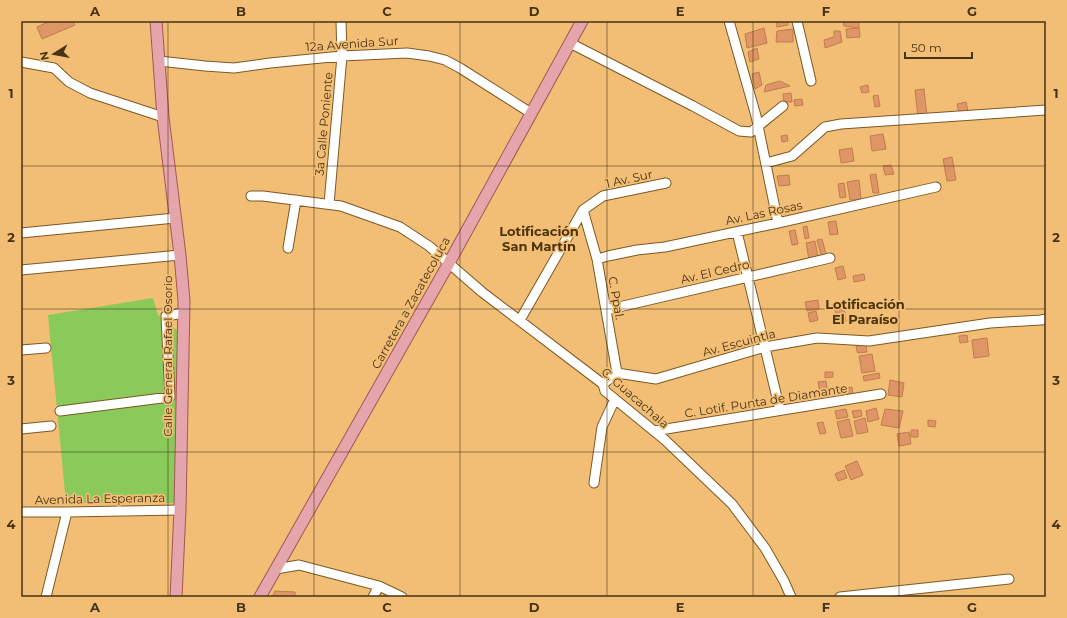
<svg xmlns="http://www.w3.org/2000/svg" width="1067" height="618" viewBox="0 0 1067 618" font-family="Montserrat,sans-serif">
  <style>
    .green { fill: #89ca5b }
    .building { fill: #de9666; stroke: #c17c4c }
    .lines { fill: none; stroke-linecap: round; stroke-linejoin: round }
    .minor-casing { stroke: #7d5921; stroke-width: 11 }
    .major-casing { stroke: #a35653; stroke-width: 13 }
    .minor { stroke: #fff; stroke-width: 9 }
    .major { stroke: #e5a5ac; stroke-width: 11 }
    .grid { fill: none; stroke: #473214; stroke-width: 1; stroke-opacity: 0.55 }
    .labels { text-anchor: middle; stroke-width: 3.5; stroke-linejoin: round; paint-order: stroke }
    .street-label { font-size: 12px; fill: #473214; stroke: #f2be76 }
    .neighbourhood-label { font-size: 13px; font-weight: bold; fill: #4b3209; stroke: #f2be76 }
    .neatline { fill: none; stroke: #473214; stroke-width: 1.5 }
    .grid-label { font-size: 13px; text-anchor: middle; font-weight: bold; fill: #473214 }
  </style>
  <rect width="100%" height="100%" fill="#f2be76"/>
  <path class="green" d="M 153,298 L 158,315 L 178,331 L 174,503 L 66,503 L 48,315 Z"/>
  <path class="building" d="M 50,21 L 73,21 L 75,25 L 42,39 L 37,27 Z
    M 776,21 L 788,21 L 788,25 L 777,27 Z
    M 843,21 L 859,21 L 859,28 L 844,26 Z
    M 764,28 L 767,43 L 747,48 L 745,34 Z
    M 859,28 L 860,37 L 847,38 L 846,29 Z
    M 793,29 L 793,42 L 776,42 L 777,31 Z
    M 834,31 L 840,31 L 842,42 L 825,48 L 824,40 L 834,37 Z
    M 757,48 L 759,59 L 750,62 L 748,52 Z
    M 759,72 L 762,85 L 755,89 L 752,74 Z
    M 780,81 L 790,86 L 764,92 L 766,85 Z
    M 868,85 L 869,92 L 862,93 L 860,87 Z
    M 924,89 L 927,116 L 918,117 L 915,90 Z
    M 791,93 L 792,102 L 784,102 L 783,94 Z
    M 878,95 L 880,106 L 875,107 L 873,96 Z
    M 802,99 L 803,105 L 795,106 L 794,100 Z
    M 966,102 L 968,111 L 959,113 L 957,104 Z
    M 883,134 L 886,149 L 872,151 L 870,136 Z
    M 787,135 L 788,141 L 782,142 L 781,136 Z
    M 852,148 L 854,161 L 841,163 L 839,150 Z
    M 952,157 L 956,180 L 947,181 L 943,159 Z
    M 891,165 L 894,174 L 885,175 L 883,166 Z
    M 876,174 L 879,193 L 873,193 L 870,175 Z
    M 789,175 L 790,185 L 779,186 L 777,176 Z
    M 859,180 L 861,199 L 850,200 L 847,182 Z
    M 844,183 L 846,197 L 840,198 L 838,184 Z
    M 836,221 L 838,234 L 830,235 L 828,222 Z
    M 807,226 L 809,238 L 805,239 L 803,227 Z
    M 795,230 L 798,244 L 792,245 L 789,231 Z
    M 822,239 L 826,254 L 821,255 L 817,240 Z
    M 815,241 L 818,257 L 809,259 L 806,243 Z
    M 843,266 L 846,278 L 838,280 L 835,268 Z
    M 864,274 L 865,280 L 854,282 L 853,276 Z
    M 818,300 L 819,309 L 807,311 L 805,302 Z
    M 844,308 L 846,321 L 838,323 L 835,310 Z
    M 816,311 L 818,320 L 810,322 L 808,313 Z
    M 967,335 L 968,342 L 960,343 L 959,336 Z
    M 987,338 L 989,356 L 974,358 L 972,340 Z
    M 866,345 L 867,352 L 858,353 L 857,351 L 856,346 Z
    M 872,354 L 875,371 L 862,373 L 859,356 Z
    M 825,372 L 833,372 L 833,377 L 825,378 Z
    M 879,373 L 880,378 L 864,381 L 863,376 Z
    M 890,380 L 904,383 L 902,397 L 888,395 Z
    M 826,381 L 829,399 L 821,400 L 818,382 Z
    M 852,387 L 853,396 L 843,398 L 842,389 Z
    M 876,408 L 879,419 L 868,422 L 866,411 Z
    M 846,409 L 848,417 L 837,419 L 835,411 Z
    M 885,409 L 903,411 L 899,428 L 881,425 Z
    M 861,410 L 862,416 L 854,418 L 852,411 Z
    M 865,418 L 868,432 L 857,434 L 854,421 Z
    M 849,419 L 853,436 L 841,438 L 837,422 Z
    M 928,420 L 936,421 L 935,427 L 928,426 Z
    M 823,422 L 826,433 L 820,434 L 817,423 Z
    M 911,430 L 918,430 L 918,437 L 911,437 Z
    M 909,432 L 911,444 L 899,446 L 897,434 Z
    M 857,461 L 863,475 L 851,480 L 845,466 Z
    M 844,470 L 847,478 L 838,481 L 835,474 Z
    M 275,591 L 295,592 L 295,597 L 272,597 Z"/>
  <g class="lines">
    <defs>
      <path id="minor" d="M 729,21 L 756,116 L 778,223
        M 797,21 L 811,81
        M 570,43 L 693,106 L 739,131 L 751,132 L 783,106
        M 159,61 L 205,66 L 234,68 L 270,63 L 342,56 L 407,53 L 429,56 L 445,60 L 460,68 L 531,113
        M 21,62 L 54,68 L 69,82 L 90,93 L 163,117
        M 766,163 L 792,156 L 825,127 L 841,124 L 1046,110
        M 251,196 L 263,196 L 341,206 L 400,227 L 429,246 L 482,292 L 603,384 L 605,391 L 665,440 L 732,504 L 765,548 L 784,581 L 791,597
        M 329,204 L 342,56 L 341,21
        M 583,210 L 597,259 L 617,373 L 603,384
        M 737,232 L 780,410
        M 21,233 L 175,218
        M 288,248 L 296,200
        M 597,259 L 608,256 L 637,250 L 665,247 L 778,223 L 936,187
        M 21,270 L 180,255
        M 606,310 L 830,258
        M 520,320 L 583,210 L 603,196 L 666,183
        M 21,350 L 46,348
        M 617,373 L 656,379 L 765,347 L 817,338 L 869,341 L 990,323 L 1041,320 L 1046,319
        M 60,411 L 170,397 L 166,316 L 184,313
        M 21,429 L 51,426
        M 654,431 L 881,394
        M 594,483 L 602,427 L 615,399
        M 21,512 L 67,512 L 180,510
        M 276,569 L 299,565 L 379,586 L 402,597
        M 46,597 L 67,512
        M 373,597 L 379,586
        M 840,597 L 1009,579"/>
      <path id="major" d="M 156,21 L 163,117 L 180,255 L 184,301 L 180,510 L 176,597
        M 260,597 L 449,263 L 582,21"/>
    </defs>
    <use href="#minor" class="minor-casing"/>
    <use href="#major" class="major-casing"/>
    <use href="#minor" class="minor"/>
    <use href="#major" class="major"/>
  </g>
  <path class="grid" d="M 168,21 L 168,597M 314,21 L 314,597M 460,21 L 460,597M 607,21 L 607,597M 753,21 L 753,597M 899,21 L 899,597M 21,166 L 1046,166M 21,309 L 1046,309M 21,452 L 1046,452"/>
  <g class="labels">
    <g class="street-label">
      <text transform="translate(352 44) rotate(-4)" y="4">12a Avenida Sur</text>
      <text transform="translate(324 124) rotate(-85)" y="4">3a Calle Poniente</text>
      <text transform="translate(629 179) rotate(-12)" y="4">1 Av. Sur</text>
      <text transform="translate(764 213) rotate(-12)" y="4">Av. Las Rosas</text>
      <text transform="translate(715 272) rotate(-13)" y="4">Av. El Cedro</text>
      <text transform="translate(616 298) rotate(80)" y="4">C. Ppal.</text>
      <text transform="translate(411 303) rotate(-61)" y="4">Carretera a Zacatecoluca</text>
      <text transform="translate(739 343) rotate(-15)" y="4">Av. Escuintla</text>
      <text transform="translate(168 356) rotate(-90)" y="4">Calle General Rafael Osorio</text>
      <text transform="translate(635 398) rotate(41)" y="4">C. Guacachala</text>
      <text transform="translate(766 401) rotate(-9)" y="4">C. Lotif. Punta de Diamante</text>
      <text transform="translate(100 499) rotate(-1)" y="4">Avenida La Esperanza</text>
    </g>
    <g class="neighbourhood-label">
      <text x="539" y="236">Lotificación<tspan x="539" dy="15">San Martín</tspan></text>
      <text x="865" y="309">Lotificación<tspan x="865" dy="15">El Paraíso</tspan></text>
    </g>
  </g>
  <rect width="1067" height="618" fill="none" stroke="#f2be76" stroke-width="44"/>
  <g transform="translate(54 54) rotate(259)" stroke="#f2be76" stroke-width="3" paint-order="stroke">
  <path d="M0-3L7 15L0 10L-7 15Z" fill="#473214"/>
  <text y="-6" font-size="11" font-weight="bold" text-anchor="middle" fill="#473214">N</text>
  </g>
  <path d="M905 52v6h67v-6" fill="none" stroke="#473214" stroke-width="2"/>
  <text x="911" y="52" font-size="12" fill="#473214" stroke="#f2be76" stroke-width="3" paint-order="stroke">50 m</text>
  <rect x="22" y="22" width="1023" height="574" class="neatline"/>
  <g class="grid-label">
    <text x="95" y="16">A</text>
    <text x="241" y="16">B</text>
    <text x="387" y="16">C</text>
    <text x="534" y="16">D</text>
    <text x="680" y="16">E</text>
    <text x="826" y="16">F</text>
    <text x="972" y="16">G</text>
    <text x="11" y="98">1</text>
    <text x="1056" y="98">1</text>
    <text x="11" y="242">2</text>
    <text x="1056" y="242">2</text>
    <text x="11" y="385">3</text>
    <text x="1056" y="385">3</text>
    <text x="11" y="529">4</text>
    <text x="1056" y="529">4</text>
    <text x="95" y="612">A</text>
    <text x="241" y="612">B</text>
    <text x="387" y="612">C</text>
    <text x="534" y="612">D</text>
    <text x="680" y="612">E</text>
    <text x="826" y="612">F</text>
    <text x="972" y="612">G</text>
  </g>
</svg>
